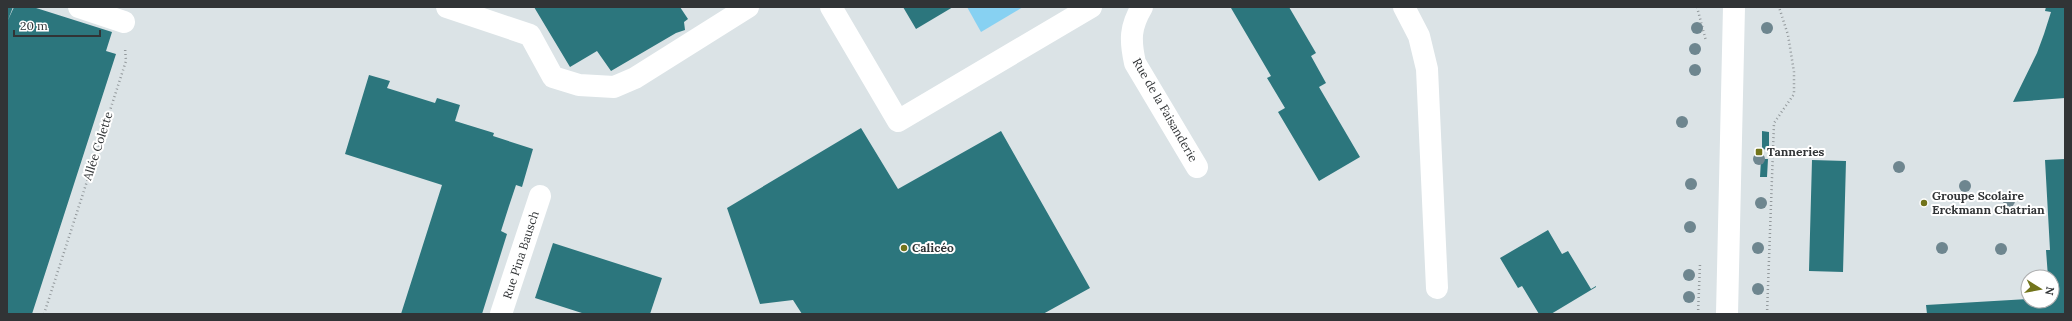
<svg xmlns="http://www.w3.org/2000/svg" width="2072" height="321" viewBox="0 0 2072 321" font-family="Lora,serif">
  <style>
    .green { fill: #87d1f2 }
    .building { fill: #2c767d }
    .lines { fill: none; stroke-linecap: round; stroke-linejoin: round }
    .path { stroke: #93999c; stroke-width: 2.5; stroke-dasharray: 1 3; stroke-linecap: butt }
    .minor { stroke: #fff; stroke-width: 22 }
    .major { stroke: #fff; stroke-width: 22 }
    .tree { fill: #6e868f }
    .poi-dot { fill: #72741b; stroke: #fff; stroke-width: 1.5 }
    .labels { text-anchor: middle; stroke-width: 4; stroke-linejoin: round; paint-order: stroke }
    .street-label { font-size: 12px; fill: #313436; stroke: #fff }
    .poi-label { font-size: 12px; font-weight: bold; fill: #313436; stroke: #fff; text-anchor: start }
  </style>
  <rect width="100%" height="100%" fill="#dbe3e6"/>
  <path class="green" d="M 967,7 L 1023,7 L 981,32 Z"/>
  <path class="building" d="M 7,7 L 13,7 L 8,20 L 14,7 L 33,7 L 112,32 L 106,51 L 116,54 L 32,314 L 7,314 Z
    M 534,7 L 680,7 L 688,19 L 684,22 L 685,30 L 676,33 L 611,71 L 597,51 L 570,67 Z
    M 903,7 L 953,7 L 916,29 Z
    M 1233,7 L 1289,7 L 1316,53 L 1311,56 L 1326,83 L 1319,87 L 1360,157 L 1319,181 L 1278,112 L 1285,108 L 1267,78 L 1271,76 L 1231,8 Z
    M 2046,7 L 2065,7 L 2065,98 L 2013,102 L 2037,53 L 2044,34 L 2051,12 L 2045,11 Z
    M 369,75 L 390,81 L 387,88 L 435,103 L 437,98 L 460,105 L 455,121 L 494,133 L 493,136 L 533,149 L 522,187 L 516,185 L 509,206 L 501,231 L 507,234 L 482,314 L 401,314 L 442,185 L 345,154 Z
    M 861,128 L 898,189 L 1001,131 L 1090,288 L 1043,314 L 802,314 L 793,300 L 760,304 L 727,208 Z
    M 1762,131 L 1769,132 L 1769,150 L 1762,149 Z
    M 1761,159 L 1768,159 L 1767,177 L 1760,177 Z
    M 2065,159 L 2065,314 L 1927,314 L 1926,305 L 2028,299 L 2028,301 L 2052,301 L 2052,277 L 2048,277 L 2046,250 L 2050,250 L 2045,160 Z
    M 1812,160 L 1846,161 L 1843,272 L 1809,271 Z
    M 1548,230 L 1562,254 L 1568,251 L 1591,289 L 1596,286 L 1596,287 L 1551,314 L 1539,314 L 1522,286 L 1518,288 L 1500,258 Z
    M 553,243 L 662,278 L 650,314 L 585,314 L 535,298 Z"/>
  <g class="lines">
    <path class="path" d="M 1697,7 L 1706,41
      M 44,314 L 126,61 L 125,48
      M 1698,314 L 1700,264
      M 1767,314 L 1774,123 L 1794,94 L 1794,72 L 1788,35 L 1779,7"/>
    <path class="minor" d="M 79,7 L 124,22
      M 447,7 L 530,35 L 553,77 L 579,85 L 614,87 L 635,78 L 748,7
      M 831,7 L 898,121 L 1091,7
      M 1142,7 C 1130,27 1130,40 1135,63 L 1197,167
      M 1404,7 L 1419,36 L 1427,69 L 1437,288
      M 501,314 L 540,196"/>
    <path class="major" d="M 1727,314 L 1734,7"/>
  </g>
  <g class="tree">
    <circle cx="1697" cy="28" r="6"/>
    <circle cx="1767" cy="28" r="6"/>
    <circle cx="1695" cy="49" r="6"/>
    <circle cx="1695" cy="70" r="6"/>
    <circle cx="1682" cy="122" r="6"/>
    <circle cx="1759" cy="159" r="6"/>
    <circle cx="1899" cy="167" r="6"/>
    <circle cx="1691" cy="184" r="6"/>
    <circle cx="1965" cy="186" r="6"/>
    <circle cx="2009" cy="201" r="6"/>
    <circle cx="1761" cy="203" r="6"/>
    <circle cx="1690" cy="227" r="6"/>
    <circle cx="1758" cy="248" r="6"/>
    <circle cx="1942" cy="248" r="6"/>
    <circle cx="2001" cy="249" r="6"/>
    <circle cx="1689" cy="275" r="6"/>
    <circle cx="1758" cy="289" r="6"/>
    <circle cx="1689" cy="297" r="6"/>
  </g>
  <g class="poi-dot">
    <rect x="1755" y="148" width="8" height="8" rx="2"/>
    <circle cx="1924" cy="203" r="4"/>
    <circle cx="904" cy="248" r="4"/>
  </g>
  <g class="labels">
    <g class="street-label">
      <text transform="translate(1165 110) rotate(60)" y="4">Rue de la Faisanderie</text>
      <text transform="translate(98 146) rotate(-72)" y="4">Allée Colette</text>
      <text transform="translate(521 255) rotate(-72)" y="4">Rue Pina Bausch</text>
    </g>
    <g class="poi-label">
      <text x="1767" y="156">Tanneries</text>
      <text x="1932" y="200">Groupe Scolaire<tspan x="1932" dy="14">Erckmann Chatrian</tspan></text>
      <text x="912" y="252">Calicéo</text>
    </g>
  </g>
  <rect width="2072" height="321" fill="none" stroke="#313436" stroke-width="16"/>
  <g transform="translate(2040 289) rotate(101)"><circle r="19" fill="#ffffff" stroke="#adaeaf"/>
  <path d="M0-3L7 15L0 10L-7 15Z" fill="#72741b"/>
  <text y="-6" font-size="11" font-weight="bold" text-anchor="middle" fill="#313436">N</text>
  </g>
  <path d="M14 30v6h86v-6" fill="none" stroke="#313436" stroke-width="2"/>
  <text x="20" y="30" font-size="12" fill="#313436" stroke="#ffffff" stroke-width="3" paint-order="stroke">20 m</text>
</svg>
